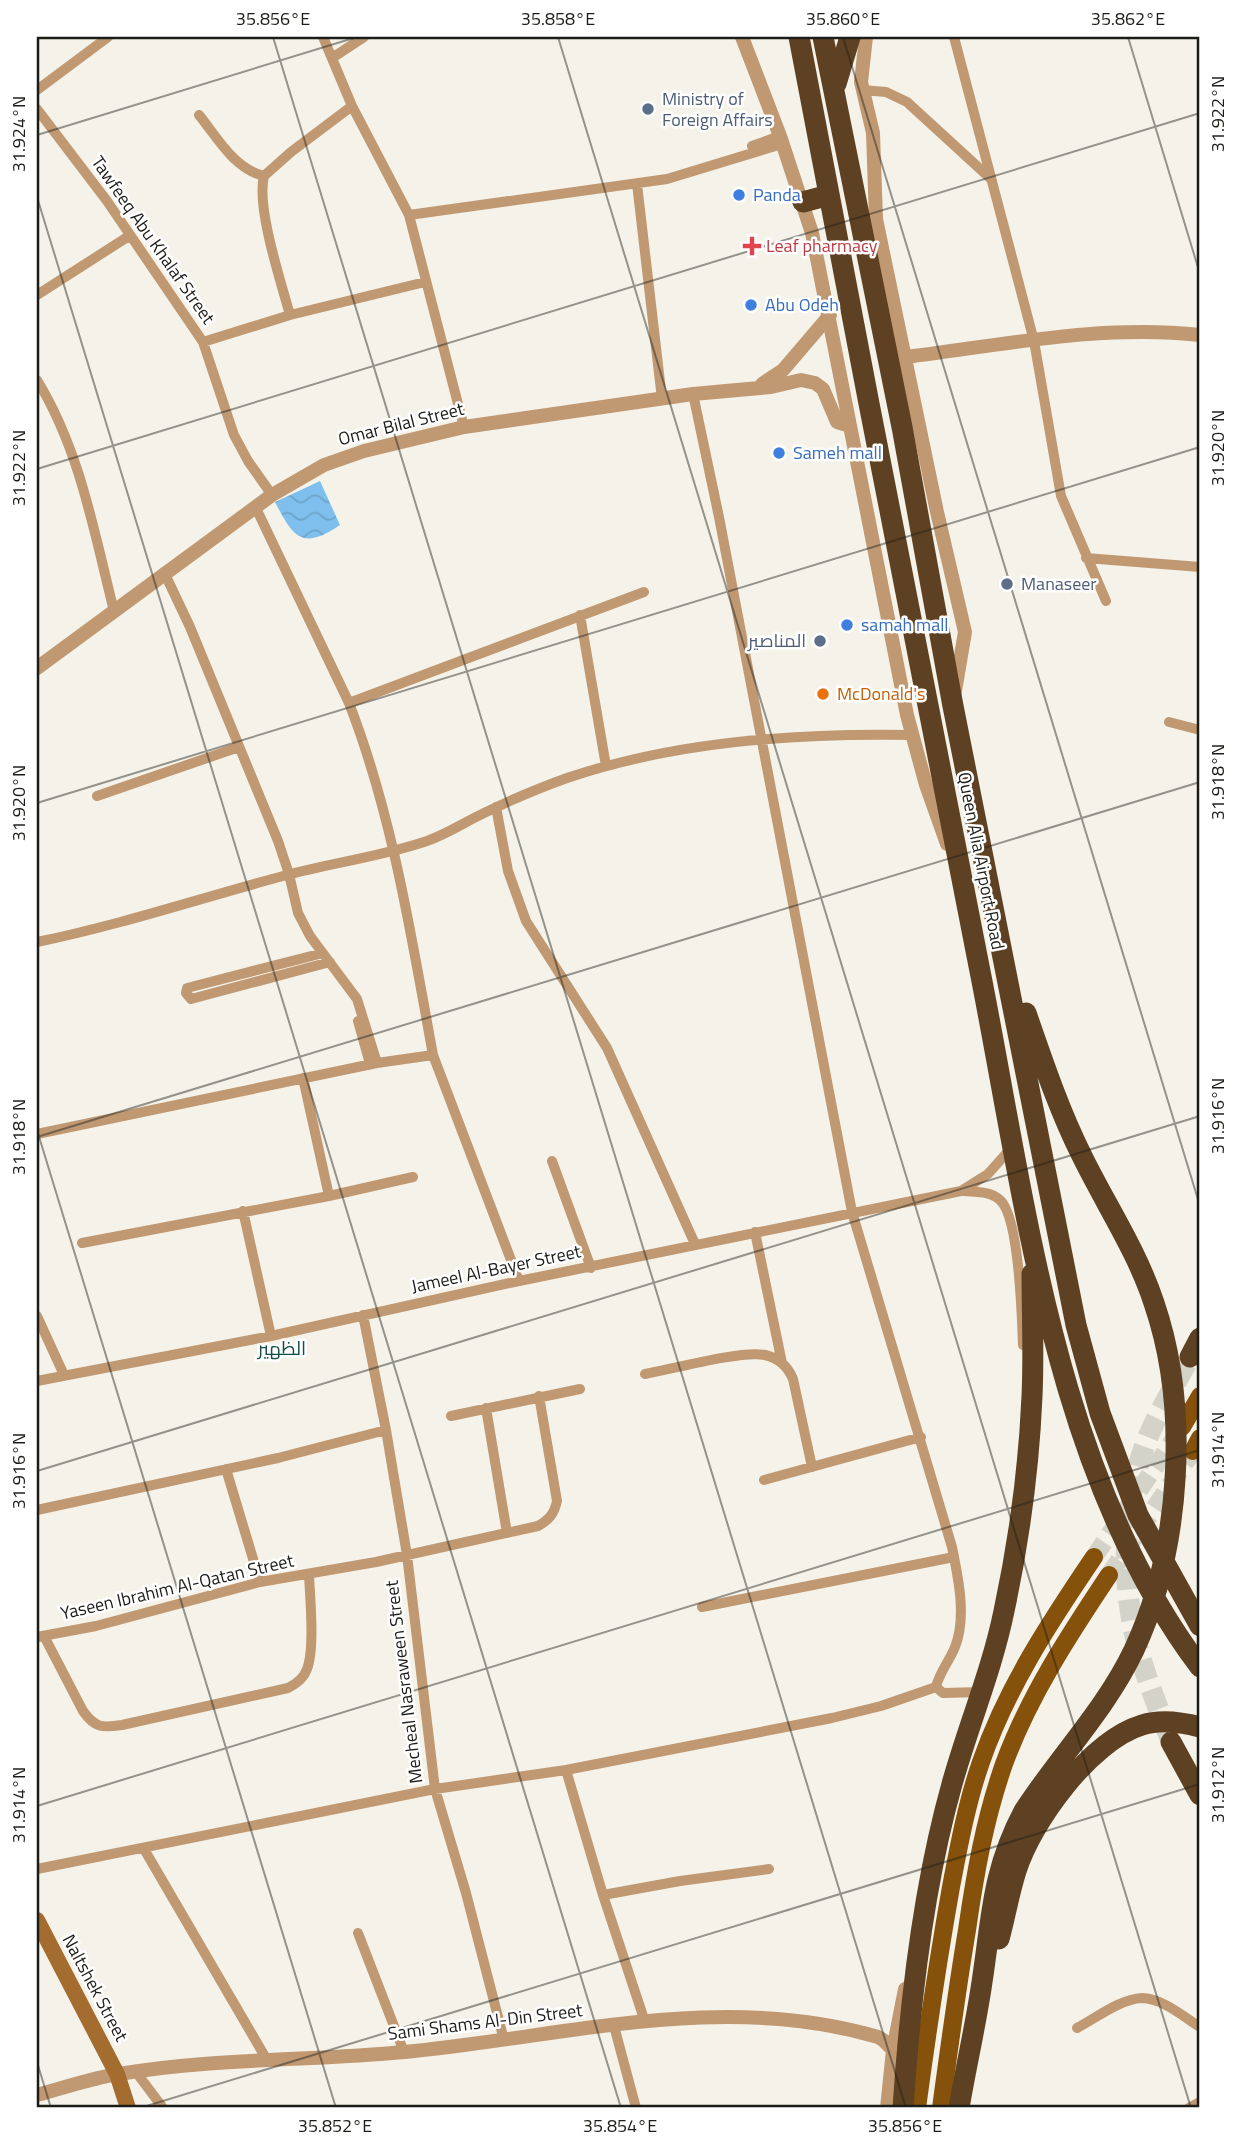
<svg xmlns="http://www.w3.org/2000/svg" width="1237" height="2145" viewBox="0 0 1237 2145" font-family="'Titillium Web',Cairo,sans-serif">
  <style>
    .water { fill: url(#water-waves) }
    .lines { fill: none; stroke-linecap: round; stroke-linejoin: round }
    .primary-tunnel { stroke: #d4d3ca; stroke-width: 18; stroke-dasharray: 18 9; stroke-linecap: butt }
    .motorway-tunnel { stroke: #d4d3ca; stroke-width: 21; stroke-dasharray: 21 10; stroke-linecap: butt }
    .minor { stroke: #c09973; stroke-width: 10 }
    .tertiary { stroke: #c09973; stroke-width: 14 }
    .secondary { stroke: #a46c2f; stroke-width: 16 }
    .primary { stroke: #86510a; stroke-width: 18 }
    .motorway { stroke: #5e4122; stroke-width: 21 }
    .ticks { fill: none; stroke: #1c1c18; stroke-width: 2; stroke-opacity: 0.45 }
    .service-dot { fill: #5c6f8a; stroke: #fff; stroke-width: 2.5 }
    .shop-dot { fill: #3f7fe0; stroke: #fff; stroke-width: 2.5 }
    .health-dot { fill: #e0444e; stroke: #fff; stroke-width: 2.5 }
    .food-dot { fill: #e8710a; stroke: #fff; stroke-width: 2.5 }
    .labels { text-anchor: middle; stroke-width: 5; stroke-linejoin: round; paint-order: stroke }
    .service-label { font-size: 18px; fill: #4e5e75; stroke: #fff; text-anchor: start }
    .shop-label { font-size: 18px; fill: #366cbe; stroke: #fff; text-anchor: start }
    .street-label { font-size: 18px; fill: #1c1c18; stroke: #fff }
    .health-label { font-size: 18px; fill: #be3a42; stroke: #fff; text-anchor: start }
    .food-label { font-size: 18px; fill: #c56008; stroke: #fff; text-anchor: start }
    .neighbourhood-label { font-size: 19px; fill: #134f4a; stroke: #fff }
    .neatline { fill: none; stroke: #1c1c18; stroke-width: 2.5 }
    .ticks-label { font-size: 18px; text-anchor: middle; fill: #1c1c18 }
  </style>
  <defs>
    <pattern id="water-waves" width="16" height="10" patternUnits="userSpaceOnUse" patternTransform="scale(1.75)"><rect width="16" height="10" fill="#7fbfed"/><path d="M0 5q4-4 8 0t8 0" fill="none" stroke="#6da4ca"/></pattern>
  </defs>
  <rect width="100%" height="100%" fill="#f5f3e9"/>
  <path class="water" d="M 320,481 L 340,525 C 302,551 293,537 275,502 Z"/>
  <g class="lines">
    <path class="primary-tunnel" d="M 1094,1557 L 1178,1433
      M 1109,1575 L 1193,1451"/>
    <path class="motorway-tunnel" d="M 1170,1738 C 1156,1703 1142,1668 1134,1632 C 1121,1571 1124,1500 1146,1442 C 1158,1412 1175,1385 1190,1357"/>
    <path class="minor" d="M 323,37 L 352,106 L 409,215 L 464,427
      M 954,37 L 1034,341 L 1061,496 L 1106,601
      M 332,58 L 364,37
      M 37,90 L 108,37
      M 862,90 L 886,92 L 907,102 L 990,178
      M 37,109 L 107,201 L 203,342 L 290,315 L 425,282
      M 199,115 C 217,137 234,169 264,176
      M 752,146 L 780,136
      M 637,184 L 662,399
      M 409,215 L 667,179 L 782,144
      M 37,295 L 129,236
      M 290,315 C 281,282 256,207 264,176 L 291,152 L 352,106
      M 203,342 L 234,435 L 248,461 L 272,495
      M 37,380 C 80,450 94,532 114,611
      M 693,394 L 719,517 L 852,1212 L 952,1547 C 958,1577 967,1617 955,1647 C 950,1660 939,1673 936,1687 L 943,1693 L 982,1692
      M 255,506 L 349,703 C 393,817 411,935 433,1055
      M 1086,558 L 1200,567
      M 164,572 L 190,627 L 278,841 L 289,874 L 298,913 L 310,936 L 357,999 L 377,1063
      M 580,615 L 606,766
      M 349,703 L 644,592
      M 1169,722 L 1200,730
      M 97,796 L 239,747
      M 496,807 L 508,871 L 526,921 L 607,1048 L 695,1244
      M 37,942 C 120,925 201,898 283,876 C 330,863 380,857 427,841 C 447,834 465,822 484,813 C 511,800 539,788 567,778 C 677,741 797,733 912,735
      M 323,953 L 187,988 L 186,993 L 191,999 L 330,962
      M 358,1021 L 370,1064
      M 303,1078 L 329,1196
      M 37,1134 L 377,1063 L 433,1055 L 519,1281
      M 552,1161 L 591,1268
      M 964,1191 C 977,1192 990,1191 1000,1200 C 1019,1217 1022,1316 1023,1345
      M 243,1211 L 271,1336
      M 755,1232 L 782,1363
      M 82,1243 L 329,1196 L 413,1177
      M 363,1315 L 386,1430 L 407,1555 L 435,1789 L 466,1893 L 504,2040
      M 37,1316 L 64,1375
      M 645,1374 C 672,1369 742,1350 765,1355 C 779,1358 788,1367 793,1379 L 812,1467
      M 37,1381 L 271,1336 L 519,1281 L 961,1191 L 988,1174 L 1012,1147
      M 486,1408 L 507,1533
      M 451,1416 L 580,1389
      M 226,1469 L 260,1582
      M 764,1480 L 921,1437
      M 37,1510 L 278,1458 L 386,1430
      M 702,1607 L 954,1557
      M 44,1636 L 83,1711 C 95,1728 102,1728 122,1725 L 288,1688 C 296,1684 304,1678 307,1669 C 315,1649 310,1598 309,1574
      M 37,1637 L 96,1626 L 260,1582 L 376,1562 L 538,1526 C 549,1520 554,1514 557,1501 L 539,1396
      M 566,1770 L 832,1718 L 881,1706 L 936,1687
      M 144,1849 L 267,2060
      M 37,1869 L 435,1789 L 566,1770 L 603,1895 L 680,1881 L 769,1869
      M 603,1895 L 645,2022
      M 358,1933 L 404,2052
      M 614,2026 L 636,2108
      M 1077,2028 C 1096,2018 1120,1999 1142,1998 C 1162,1998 1184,2017 1200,2027
      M 136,2072 L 163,2108
      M 1189,2108 L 1200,2102"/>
    <path class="tertiary" d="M 742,37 L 780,136 L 812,233 L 907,715 L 926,785 L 947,844
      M 866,37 L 861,82 L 873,133 L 876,219 L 937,512 L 965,632 L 955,691
      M 906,357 C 1003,345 1102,324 1200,335
      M 762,384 L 783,370 L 830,315
      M 37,668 L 272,495 L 324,465 L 364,451 L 464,427 L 693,394 L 771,387 L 801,380 L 815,383 L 823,389 L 837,422 L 850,426
      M 37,2095 C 64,2088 91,2078 119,2074 C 214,2058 309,2061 405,2052 C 562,2037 722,1991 878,2037 L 883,2040 L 893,2050
      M 887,2108 L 893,2050 L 905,1989"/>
    <path class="secondary" d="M 37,1920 L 117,2074 L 128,2108"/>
    <path class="primary" d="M 1182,1427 L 1200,1396
      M 1193,1451 L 1200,1438
      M 917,2108 C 927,2034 938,1960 951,1887 C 959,1845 967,1802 981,1762 C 1007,1687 1050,1622 1094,1557
      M 941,2108 C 949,2049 957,1989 967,1930 C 975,1874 985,1818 1004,1764 C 1029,1696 1069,1635 1109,1575"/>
    <path class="motorway" d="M 799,37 C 858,345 916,654 978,961 C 1025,1195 1053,1472 1200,1667
      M 823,37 L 902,427 L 953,706 L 1076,1325 L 1100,1413 L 1138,1515 L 1200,1626
      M 836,84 L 850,37
      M 803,202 L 829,195
      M 1190,1357 L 1200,1338
      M 1171,1742 L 1200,1795
      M 999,1939 C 1005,1917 1009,1893 1016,1871 C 1032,1821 1090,1741 1142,1725 C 1161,1719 1181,1722 1200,1727
      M 903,2108 C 910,2001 923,1887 952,1784 C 968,1726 992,1670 1004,1611 C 1019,1541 1029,1467 1032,1396 C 1034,1355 1032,1314 1032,1274
      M 959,2108 C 966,2066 976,2024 982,1982 C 992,1917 992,1871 1024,1811 C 1059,1757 1106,1709 1134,1650 C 1181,1549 1190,1408 1154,1303 C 1137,1251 1106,1205 1082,1156 C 1059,1110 1043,1062 1026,1013"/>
  </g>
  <path class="ticks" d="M 273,37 L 906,2108M 558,37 L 1191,2108M 843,37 L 1200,1206M 1128,37 L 1200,274M 37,135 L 357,37M 37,197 L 621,2108M 37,469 L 1200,113M 37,803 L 1200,447M 37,1130 L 336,2108M 37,1137 L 1200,782M 37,1471 L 1200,1116M 37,1806 L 1200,1450M 37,2062 L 51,2108M 140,2108 L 1200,1784"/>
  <g class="service-dot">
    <circle cx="648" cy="109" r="7"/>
    <circle cx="1007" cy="584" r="7"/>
    <circle cx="820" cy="641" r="7"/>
  </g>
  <g class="shop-dot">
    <circle cx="739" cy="195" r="7"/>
    <circle cx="751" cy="305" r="7"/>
    <circle cx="779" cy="453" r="7"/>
    <circle cx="847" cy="625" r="7"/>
  </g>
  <path class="health-dot" d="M748.5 235.5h7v7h7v7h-7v7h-7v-7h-7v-7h7z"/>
  <circle class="food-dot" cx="823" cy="694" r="7"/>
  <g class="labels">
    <g class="service-label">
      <text x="662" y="105">Ministry of<tspan x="662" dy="21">Foreign Affairs</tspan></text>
      <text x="1021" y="590">Manaseer</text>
      <text x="806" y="647" text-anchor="end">المناصير</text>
    </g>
    <g class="shop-label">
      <text x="753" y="201">Panda</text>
      <text x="765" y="311">Abu Odeh</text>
      <text x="793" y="459">Sameh mall</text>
      <text x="861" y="631">samah mall</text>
    </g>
    <g class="street-label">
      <text transform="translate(153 240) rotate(55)" y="6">Tawfeeq Abu Khalaf Street</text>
      <text transform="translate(401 424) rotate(-14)" y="6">Omar Bilal Street</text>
      <text transform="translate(981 861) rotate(79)" y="6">Queen Alia Airport Road</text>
      <text transform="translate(496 1269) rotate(-12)" y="6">Jameel Al-Bayer Street</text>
      <text transform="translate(177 1587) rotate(-13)" y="6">Yaseen Ibrahim Al-Qatan Street</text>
      <text transform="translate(404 1682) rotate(-97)" y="6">Mecheal Nasraween Street</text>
      <text transform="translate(95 1988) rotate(62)" y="6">Naltshek Street</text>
      <text transform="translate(485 2022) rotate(-7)" y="6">Sami Shams Al-Din Street</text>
    </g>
    <g class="health-label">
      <text x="766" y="252">Leaf pharmacy</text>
    </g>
    <g class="food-label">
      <text x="837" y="700">McDonald's</text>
    </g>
    <g class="neighbourhood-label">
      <text x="282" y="1355">الظهير</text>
    </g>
  </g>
  <rect width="1237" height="2145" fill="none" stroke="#ffffff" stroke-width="77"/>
  <rect x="38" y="38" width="1160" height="2068" class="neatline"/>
  <g class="ticks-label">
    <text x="273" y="25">35.856°E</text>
    <text x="558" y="25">35.858°E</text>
    <text x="843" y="25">35.860°E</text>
    <text x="1128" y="25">35.862°E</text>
    <text transform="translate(1218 114) rotate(-90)" y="6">31.922°N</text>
    <text transform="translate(19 134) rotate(-90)" y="6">31.924°N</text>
    <text transform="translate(1218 448) rotate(-90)" y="6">31.920°N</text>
    <text transform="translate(19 468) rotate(-90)" y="6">31.922°N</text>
    <text transform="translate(1218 782) rotate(-90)" y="6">31.918°N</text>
    <text transform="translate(19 803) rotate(-90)" y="6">31.920°N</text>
    <text transform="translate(1218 1116) rotate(-90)" y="6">31.916°N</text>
    <text transform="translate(19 1137) rotate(-90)" y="6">31.918°N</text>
    <text transform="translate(1218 1450) rotate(-90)" y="6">31.914°N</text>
    <text transform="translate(19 1471) rotate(-90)" y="6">31.916°N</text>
    <text transform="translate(1218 1785) rotate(-90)" y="6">31.912°N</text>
    <text transform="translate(19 1805) rotate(-90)" y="6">31.914°N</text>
    <text x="335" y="2132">35.852°E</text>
    <text x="620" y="2132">35.854°E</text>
    <text x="905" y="2132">35.856°E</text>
  </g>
</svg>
